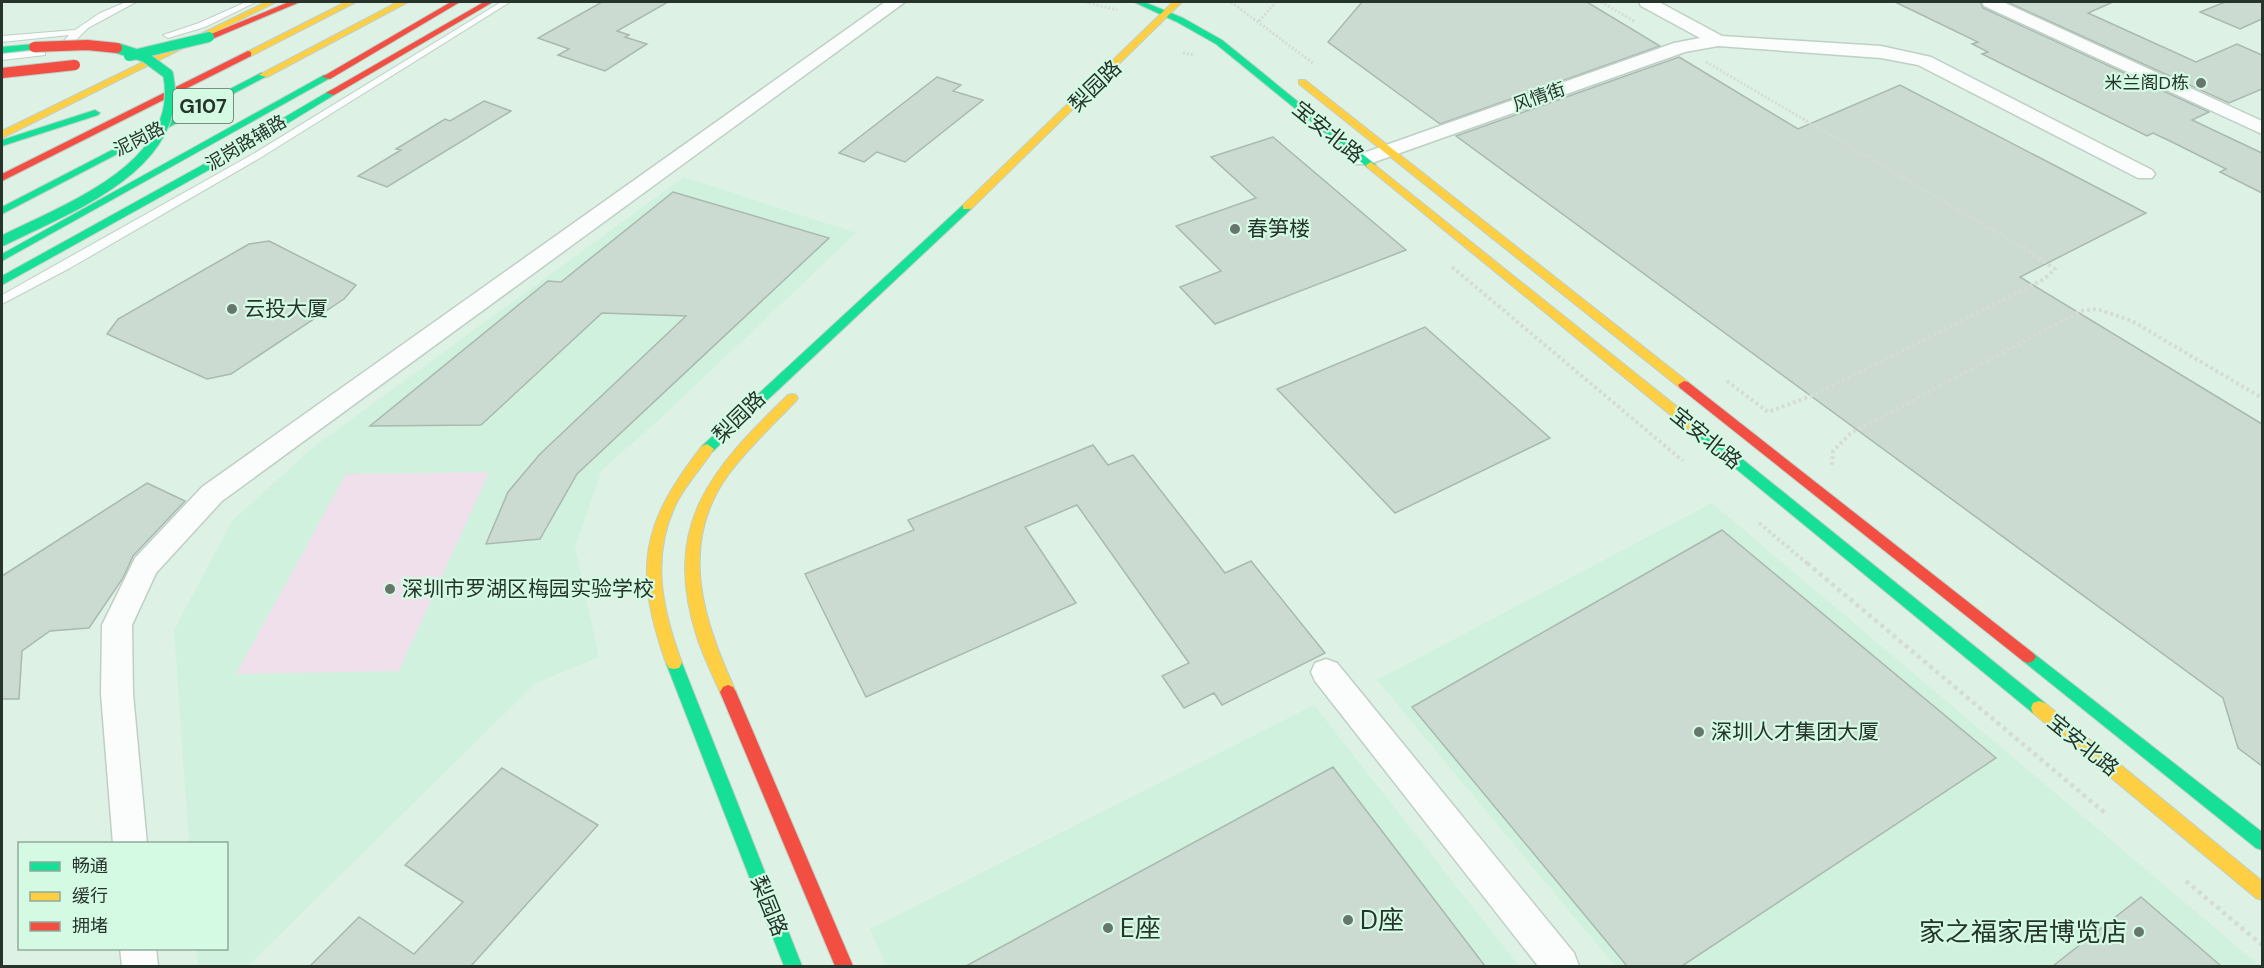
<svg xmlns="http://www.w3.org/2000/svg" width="2264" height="968" viewBox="0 0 2264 968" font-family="'DM Sans','Noto Sans SC',sans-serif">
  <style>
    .built { fill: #cff1dd }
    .green { fill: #efe0ec }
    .building { fill: #cbdbd1; stroke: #a9b9af; stroke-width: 1.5 }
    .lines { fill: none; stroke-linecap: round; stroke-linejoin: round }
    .lane-casing { stroke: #bfcfc6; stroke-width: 2 }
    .street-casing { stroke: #bfcfc6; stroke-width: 3 }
    .fast-casing { stroke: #bfcfc6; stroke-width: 2 }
    .slow-casing { stroke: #bfcfc6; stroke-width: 2 }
    .jam-casing { stroke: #bfcfc6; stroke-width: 2 }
    .path-far2 { stroke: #d5dbd7; stroke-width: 3; stroke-dasharray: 2 2; stroke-linecap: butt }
    .path-far1 { stroke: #d5dbd7; stroke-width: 4; stroke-dasharray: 3 3; stroke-linecap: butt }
    .path { stroke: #d5dbd7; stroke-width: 4.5; stroke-dasharray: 4 4; stroke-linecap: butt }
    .lane { fill: #fafdfb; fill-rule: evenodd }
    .street { fill: #fafdfb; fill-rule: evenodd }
    .fast { fill: #16e098; fill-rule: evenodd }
    .slow { fill: #ffcf43; fill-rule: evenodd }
    .jam { fill: #f24e42; fill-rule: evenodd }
    .fast-bridge-casing { stroke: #bfcfc6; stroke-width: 12; stroke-linecap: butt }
    .jam-bridge-casing { stroke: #bfcfc6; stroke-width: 12; stroke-linecap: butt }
    .fast-bridge { stroke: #16e098; stroke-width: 10 }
    .jam-bridge { stroke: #f24e42; stroke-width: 10 }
    .poi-dot { fill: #66766d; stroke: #d5fae4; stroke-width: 2 }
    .labels { text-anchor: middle; stroke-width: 4.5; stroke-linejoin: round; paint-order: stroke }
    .far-poi-label { font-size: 18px; fill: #26342c; stroke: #d5fae4; text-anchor: end }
    .far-street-label { font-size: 18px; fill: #26342c; stroke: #d5fae4 }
    .shield { fill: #d5fae4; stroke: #5a6f63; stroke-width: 1.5 }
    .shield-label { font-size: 20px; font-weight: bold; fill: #26342c }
    .street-label { font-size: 21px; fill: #26342c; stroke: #d5fae4 }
    .poi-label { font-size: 21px; fill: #26342c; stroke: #d5fae4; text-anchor: start }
    .near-poi-label { font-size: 26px; fill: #26342c; stroke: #d5fae4; text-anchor: start }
  </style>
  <rect width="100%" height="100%" fill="#ddf2e5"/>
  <path class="built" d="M 684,177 L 856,233 L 663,416 L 602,470 L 575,547 L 599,657 L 536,683 L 248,966 L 198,966 L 196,949 L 226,948 L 226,844 L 189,843 L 174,630 L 232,521 L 312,448 Z
    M 1712,503 L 2260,966 L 1615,966 L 1377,680 Z
    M 1314,705 L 1519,966 L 886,966 L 870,929 Z"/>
  <path class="green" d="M 489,472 L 399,671 L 236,674 L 346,474 Z"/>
  <path class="building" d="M 602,2 L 668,2 L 617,31 L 629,35 L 625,37 L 647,44 L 605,71 L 558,55 L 569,49 L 538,38 Z
    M 1362,2 L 1587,2 L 1660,46 L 1440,124 L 1328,42 Z
    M 1895,2 L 1980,2 L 1983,8 L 2209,112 L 2192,120 L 2262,153 L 2262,193 L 2220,172 L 2226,169 L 2172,142 L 2153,133 L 2147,136 L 1982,54 L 1988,52 L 1972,44 L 1978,42 Z
    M 2007,2 L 2113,2 L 2088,13 L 2196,62 L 2237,44 L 2262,55 L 2262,89 L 2229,103 Z
    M 2225,2 L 2262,2 L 2262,19 L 2240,29 L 2200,12 Z
    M 1679,57 L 1798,129 L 1900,85 L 2146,213 L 2020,277 L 2262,424 L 2262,766 L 2238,748 L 2223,698 L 1456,136 Z
    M 937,77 L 961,85 L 953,91 L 983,100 L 905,162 L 877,152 L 864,162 L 839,153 Z
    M 484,101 L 511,111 L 387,187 L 358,176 L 401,150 L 396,149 L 445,119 L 450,121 Z
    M 1273,137 L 1406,250 L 1215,324 L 1180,287 L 1221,271 L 1176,226 L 1256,198 L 1211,157 Z
    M 673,192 L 829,238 L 577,474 L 540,539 L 486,544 L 508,492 L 540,454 L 686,316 L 602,313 L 481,425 L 370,426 L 548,281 L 561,282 Z
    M 269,241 L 356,285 L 344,299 L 231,374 L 207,379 L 107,334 L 118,319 L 249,244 Z
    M 1425,327 L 1550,438 L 1395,513 L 1277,389 Z
    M 1093,445 L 1108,465 L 1133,455 L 1225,573 L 1251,561 L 1325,653 L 1222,705 L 1214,693 L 1184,708 L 1162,676 L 1189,663 L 1077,505 L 1025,527 L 1076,603 L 866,697 L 805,574 L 914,530 L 908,520 Z
    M 147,483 L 185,501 L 133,556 L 123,578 L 89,628 L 50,631 L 22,651 L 19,699 L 2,699 L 2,576 Z
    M 1722,530 L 1996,758 L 1682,966 L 1627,966 L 1412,707 Z
    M 1333,767 L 1485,966 L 966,966 Z
    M 502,768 L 598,825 L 471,966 L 310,966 L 359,917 L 414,954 L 463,902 L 405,865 Z
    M 2141,897 L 2221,966 L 2053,966 Z"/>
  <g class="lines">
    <defs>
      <path id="lane" d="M 126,2 L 136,2 L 88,28 L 66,50 L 58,48 L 69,35 L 2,42 L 2,36 L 75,30 L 100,13 Z
        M 246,2 L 256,2 L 205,27 L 168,38 L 163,35 L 199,23 Z
        M 501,2 L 510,2 L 260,158 L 70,268 L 2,304 L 2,295 L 253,154 Z
        M 42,50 L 45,51 L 45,55 L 2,60 L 2,54 Z"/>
      <path id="street" d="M 885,2 L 905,2 L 222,501 L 156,573 L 132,625 L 133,694 L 147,844 L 113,844 L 101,694 L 102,625 L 135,558 L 202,487 Z
        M 1639,2 L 1659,2 L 1722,36 L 1881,46 L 1931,57 L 2152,170 L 2155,174 L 2152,178 L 2138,178 L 1918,65 L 1881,58 L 1718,46 L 1685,52 L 1369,164 L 1355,164 L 1352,160 L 1355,156 L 1674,43 L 1700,38 L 1641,6 Z
        M 1982,2 L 2003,2 L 2262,121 L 2262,134 L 1984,6 Z
        M 1326,659 L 1337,663 L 1574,953 L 1579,966 L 1538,966 L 1315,681 L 1311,672 L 1315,663 Z
        M 120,948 L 156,948 L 158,966 L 122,966 Z"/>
      <path id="fast" d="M 1134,2 L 1144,2 L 1183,18 L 1222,40 L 1376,165 L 1371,168 L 1367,167 L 1216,44 L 1177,22 Z
        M 34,44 L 37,45 L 37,49 L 2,53 L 2,47 Z
        M 261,73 L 269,75 L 2,214 L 2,207 Z
        M 324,75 L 332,77 L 2,261 L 2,254 Z
        M 331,90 L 334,91 L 334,95 L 232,157 L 2,285 L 2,276 L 224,153 Z
        M 95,110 L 100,113 L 98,115 L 2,146 L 2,140 Z
        M 967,204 L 972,207 L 971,209 L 712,452 L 702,452 L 700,449 L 702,446 L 963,205 Z
        M 1700,427 L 1705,429 L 2045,703 L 2047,708 L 2045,713 L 2039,715 L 2033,713 L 1695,435 L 1694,432 L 1695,429 Z
        M 2028,651 L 2033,653 L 2262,832 L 2262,850 L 2256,848 L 2023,661 L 2020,657 L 2023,653 Z
        M 674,657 L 679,658 L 682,663 L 802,966 L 784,966 L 666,663 L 669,658 Z"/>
      <path id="slow" d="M 266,2 L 276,2 L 2,138 L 2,131 Z
        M 346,2 L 356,2 L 251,56 L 243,54 Z
        M 398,2 L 408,2 L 267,77 L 259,75 Z
        M 1173,2 L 1182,2 L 971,209 L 963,209 L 963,205 Z
        M 1299,80 L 1305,80 L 1688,382 L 1690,385 L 1688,388 L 1680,388 L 1299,84 Z
        M 1371,162 L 1705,429 L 1706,432 L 1705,435 L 1695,435 L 1367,167 L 1366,165 Z
        M 792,394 L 796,395 L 798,398 L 796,401 C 773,425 748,448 728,475 C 677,546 704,621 736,692 L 733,697 L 728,699 L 723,697 L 720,692 C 712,674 703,656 697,637 C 661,525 711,469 788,395 Z
        M 707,444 L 714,449 C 702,467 687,483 677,502 C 650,556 662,609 682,663 L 679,668 L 674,669 L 669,668 L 666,663 C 633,569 641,524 702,446 Z
        M 2039,701 L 2045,703 L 2262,881 L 2262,900 L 2256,898 L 2033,713 L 2031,708 L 2033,703 Z"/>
      <path id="jam" d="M 289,2 L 300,2 L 212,39 L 204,37 Z
        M 451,2 L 460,2 L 330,79 L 322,77 Z
        M 484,2 L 493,2 L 334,95 L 326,93 Z
        M 248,51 L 251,52 L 251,56 L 2,181 L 2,174 Z
        M 1684,381 L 1688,382 L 2033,653 L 2036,657 L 2033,661 L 2028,663 L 2023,661 L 1680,388 L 1678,385 Z
        M 728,685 L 733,687 L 736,692 L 853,966 L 835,966 L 720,692 L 723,687 Z"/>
    </defs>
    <use href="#lane" class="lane-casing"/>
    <use href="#street" class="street-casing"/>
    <use href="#fast" class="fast-casing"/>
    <use href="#slow" class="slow-casing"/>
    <use href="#jam" class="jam-casing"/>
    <path class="path-far2" d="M 1085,2 L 1117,10
      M 1231,2 L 1314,64
      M 1601,2 L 1634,21
      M 1259,21 L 1276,2
      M 1183,53 L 1195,55
      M 1706,62 L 2025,249"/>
    <path class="path-far1" d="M 1452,267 L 1683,461
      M 1727,381 L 1768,412 L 1811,396 L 2044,279 L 2055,269 L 2023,247
      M 1832,465 L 1833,451 L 1851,433 L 2081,311 L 2097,309 L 2132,321 L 2262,398
      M 1759,523 L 1809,565"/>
    <path class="path" d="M 1807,563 L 2105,813
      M 2186,881 L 2262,945"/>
    <use href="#lane" class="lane"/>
    <use href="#street" class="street"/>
    <use href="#fast" class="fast"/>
    <use href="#slow" class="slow"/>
    <use href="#jam" class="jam"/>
    <defs>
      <path id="fast-bridge" d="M 129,56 L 209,37
        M 2,241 C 67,208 187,166 168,74 L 145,57 L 117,48"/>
      <path id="jam-bridge" d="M 34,47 L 87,45 L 117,48
        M 2,73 L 75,65"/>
    </defs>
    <use href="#fast-bridge" class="fast-bridge-casing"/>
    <use href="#jam-bridge" class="jam-bridge-casing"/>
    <use href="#fast-bridge" class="fast-bridge"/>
    <use href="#jam-bridge" class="jam-bridge"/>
  </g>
  <g class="poi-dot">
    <circle cx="2201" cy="83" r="6"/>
    <circle cx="1235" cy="229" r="6"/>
    <circle cx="232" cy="309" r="6"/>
    <circle cx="390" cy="589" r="6"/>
    <circle cx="1699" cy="732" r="6"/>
    <circle cx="1348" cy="920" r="6"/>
    <circle cx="1108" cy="928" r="6"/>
    <circle cx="2139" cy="932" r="6"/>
  </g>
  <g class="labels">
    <g class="far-poi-label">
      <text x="2189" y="89">米兰阁D栋</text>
    </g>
    <g class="far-street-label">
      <text transform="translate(1539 97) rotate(-19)" y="6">风情街</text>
      <text transform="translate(139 139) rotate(-27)" y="6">泥岗路</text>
      <text transform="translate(246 143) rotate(-31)" y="6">泥岗路辅路</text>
    </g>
    <rect class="shield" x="173" y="89" width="60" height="34" rx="4.5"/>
    <g class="shield-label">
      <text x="203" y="113">G107</text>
    </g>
    <g class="street-label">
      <text transform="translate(1095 86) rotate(-44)" y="7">梨园路</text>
      <text transform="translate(1328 132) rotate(39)" y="7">宝安北路</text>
      <text transform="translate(739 417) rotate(-44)" y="7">梨园路</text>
      <text transform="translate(1706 438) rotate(39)" y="7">宝安北路</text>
      <text transform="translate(2083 745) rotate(39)" y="7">宝安北路</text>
      <text transform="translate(769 906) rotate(68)" y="7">梨园路</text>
    </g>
    <g class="poi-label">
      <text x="1247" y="236">春笋楼</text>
      <text x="244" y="316">云投大厦</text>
      <text x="402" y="596">深圳市罗湖区梅园实验学校</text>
      <text x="1711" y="739">深圳人才集团大厦</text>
    </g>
    <g class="near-poi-label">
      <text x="1360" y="929">D座</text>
      <text x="1120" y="937">E座</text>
      <text x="2127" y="941" text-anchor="end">家之福家居博览店</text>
    </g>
  </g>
  <rect width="2264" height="968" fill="none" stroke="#26342c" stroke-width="6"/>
  <rect x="18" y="842" width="210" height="108" fill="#d5fae4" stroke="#8fab9a" stroke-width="1.5"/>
  <rect x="30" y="862" width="30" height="9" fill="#16e098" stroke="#8fab9a" stroke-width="1.5"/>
  <text x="72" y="872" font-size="18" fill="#26342c">畅通</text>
  <rect x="30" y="892" width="30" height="9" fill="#ffcf43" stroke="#8fab9a" stroke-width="1.5"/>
  <text x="72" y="902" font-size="18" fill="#26342c">缓行</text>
  <rect x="30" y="922" width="30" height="9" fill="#f24e42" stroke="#8fab9a" stroke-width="1.5"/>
  <text x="72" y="932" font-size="18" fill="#26342c">拥堵</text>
</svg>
